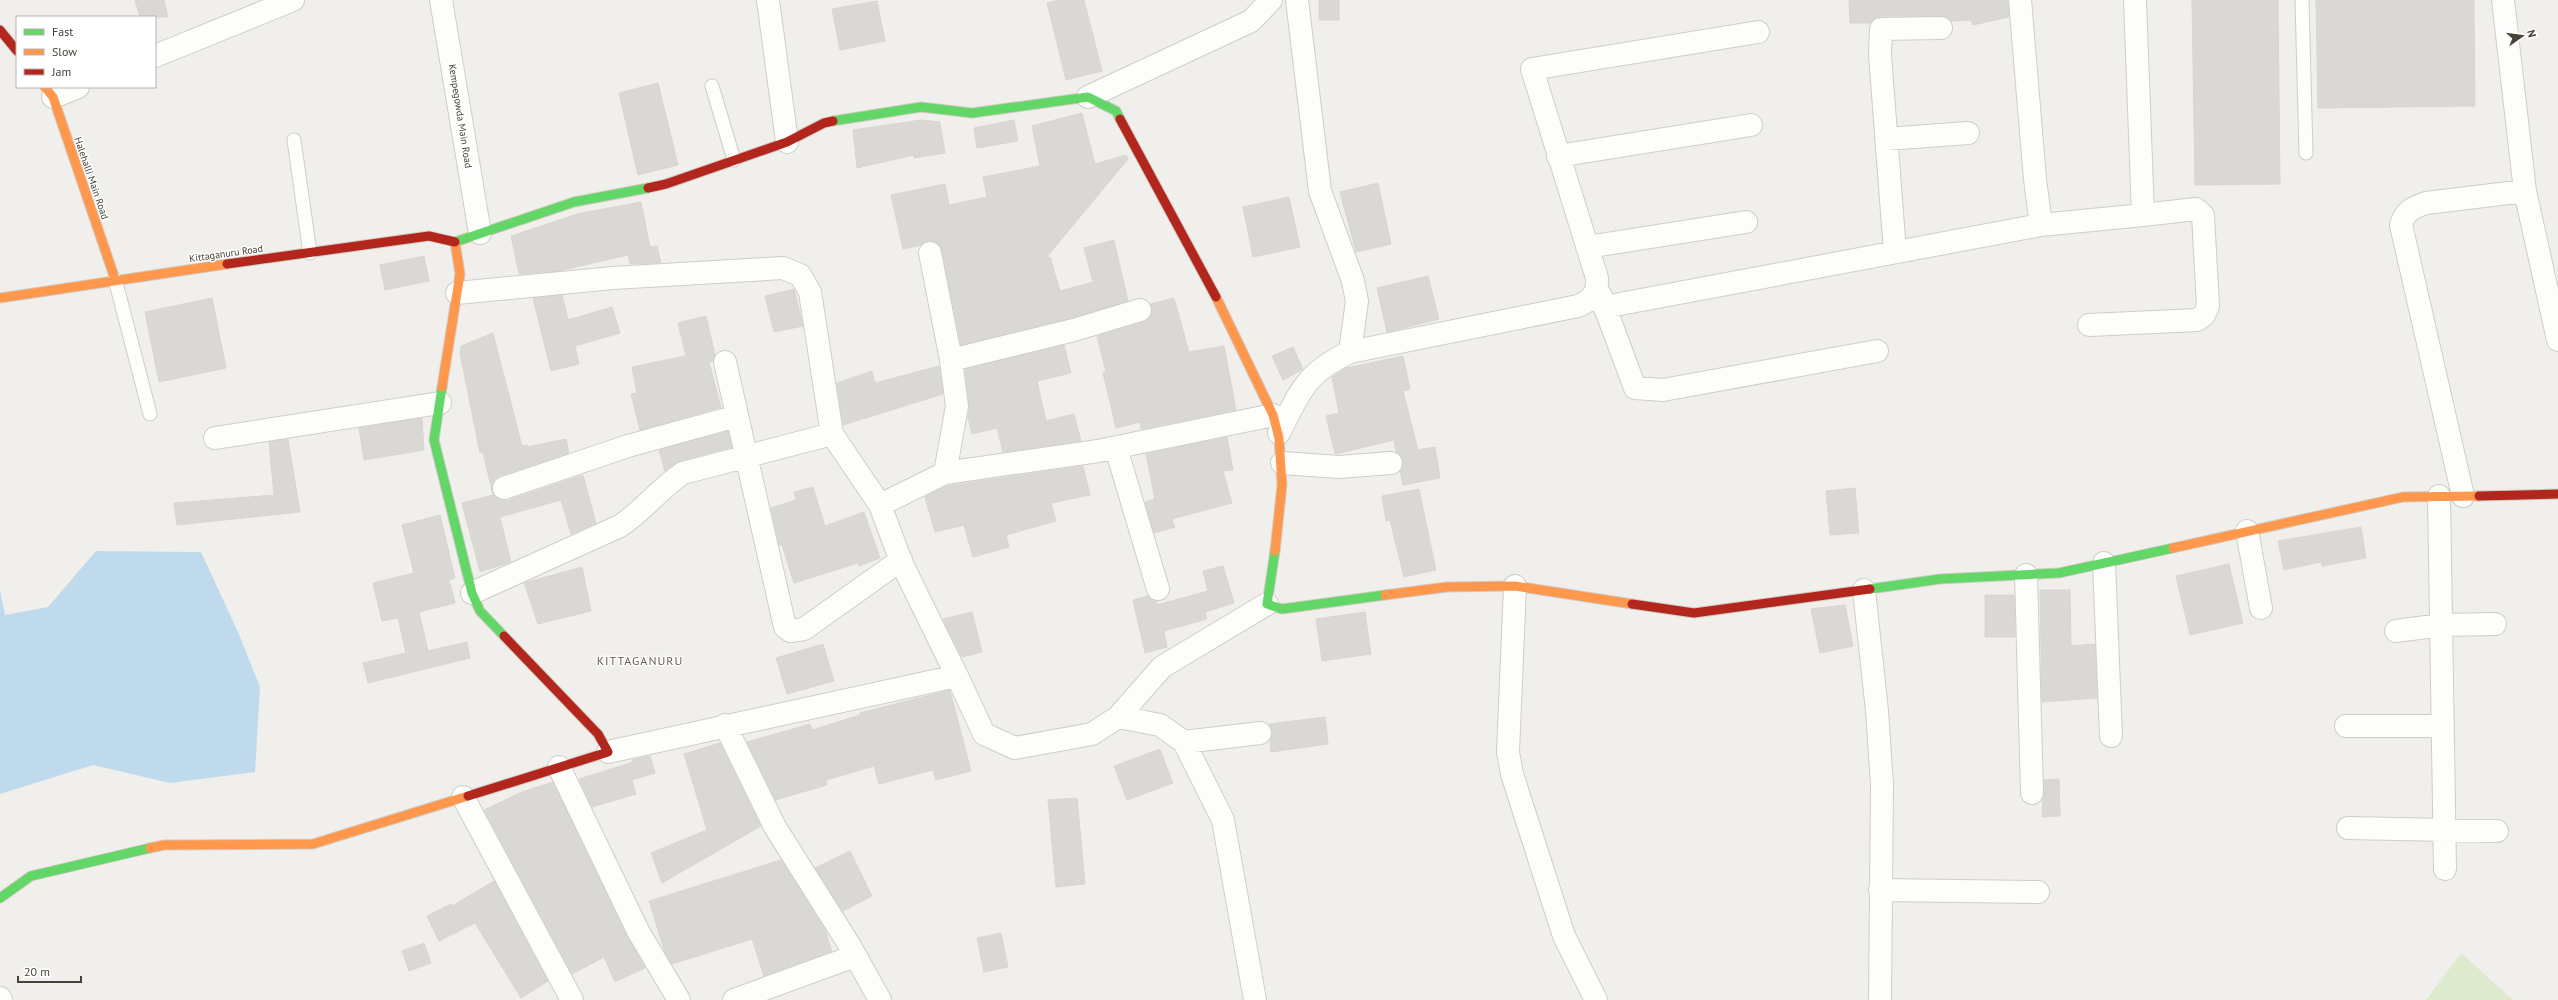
<svg xmlns="http://www.w3.org/2000/svg" width="2558" height="1000" viewBox="0 0 2558 1000" font-family="'PT Sans',sans-serif">
  <style>
    .green { fill: #deeacd }
    .water { fill: #bfdaec }
    .building { fill: #dad8d4; stroke: #d9d6d1 }
    .lines { fill: none; stroke-linecap: round; stroke-linejoin: round }
    .lane-casing { stroke: #cfcdc9; stroke-width: 15 }
    .street-casing { stroke: #cfcdc9; stroke-width: 24 }
    .fast-casing { stroke: #d0ccc2; stroke-width: 11 }
    .slow-casing { stroke: #d0ccc2; stroke-width: 11 }
    .jam-casing { stroke: #d0ccc2; stroke-width: 11 }
    .lane { stroke: #fdfdfc; stroke-width: 13 }
    .street { stroke: #fdfdfc; stroke-width: 22 }
    .fast { stroke: #63d668; stroke-width: 9 }
    .slow { stroke: #ff974d; stroke-width: 9 }
    .jam { stroke: #b3261e; stroke-width: 9 }
    .labels { text-anchor: middle; stroke-width: 3; stroke-linejoin: round; paint-order: stroke }
    .street-label { font-size: 10px; fill: #474138; stroke: #fff }
    .quarter-label { font-size: 12px; letter-spacing: 1px; fill: #695e50; stroke: #fff }
  </style>
  <rect width="100%" height="100%" fill="#f1efeb"/>
  <path class="green" d="M 2461,953 L 2513,1000 L 2426,1000 Z"/>
  <path class="water" d="M 96,551 L 201,552 L 238,632 L 260,687 L 255,772 L 170,783 L 93,765 L 0,794 L 0,590 L 5,615 L 48,607 Z"/>
  <path class="building" d="M 135,0 L 164,0 L 168,17 L 140,17 Z
    M 1059,0 L 1084,0 L 1102,71 L 1066,80 L 1047,3 Z
    M 1319,0 L 1339,0 L 1339,20 L 1319,20 Z
    M 1849,0 L 2008,0 L 2009,17 L 1973,25 L 1971,20 L 1951,21 L 1941,16 L 1881,16 L 1870,23 L 1850,23 Z
    M 2192,0 L 2278,0 L 2280,184 L 2195,185 Z
    M 2316,0 L 2474,0 L 2475,106 L 2318,108 Z
    M 877,1 L 885,41 L 840,50 L 832,9 Z
    M 658,83 L 678,165 L 638,175 L 619,93 Z
    M 1082,113 L 1095,164 L 1126,155 L 1128,159 L 1045,259 L 1050,257 L 1060,291 L 1093,282 L 1084,248 L 1114,240 L 1128,301 L 1071,318 L 961,345 L 942,250 L 939,245 L 928,241 L 921,245 L 903,249 L 891,195 L 945,184 L 949,205 L 987,197 L 983,177 L 1040,166 L 1032,126 Z
    M 921,120 L 940,122 L 945,153 L 914,158 L 914,155 L 857,168 L 853,130 Z
    M 1014,120 L 1018,141 L 977,148 L 974,128 Z
    M 1378,183 L 1391,244 L 1356,252 L 1340,192 Z
    M 1289,197 L 1300,247 L 1253,257 L 1243,207 Z
    M 641,202 L 650,247 L 657,246 L 661,263 L 630,264 L 628,255 L 558,271 L 519,274 L 511,236 L 577,214 Z
    M 424,256 L 429,281 L 385,290 L 380,265 Z
    M 1428,276 L 1439,319 L 1387,332 L 1377,288 Z
    M 794,289 L 803,326 L 774,332 L 765,296 Z
    M 562,295 L 568,320 L 612,307 L 620,333 L 575,346 L 579,364 L 551,371 L 533,298 Z
    M 212,298 L 226,368 L 159,382 L 145,312 Z
    M 1174,298 L 1189,352 L 1224,346 L 1236,410 L 1141,429 L 1140,422 L 1116,428 L 1103,373 L 1106,372 L 1097,336 L 1144,322 L 1152,313 L 1151,304 Z
    M 706,316 L 715,355 L 713,361 L 709,362 L 721,407 L 640,430 L 631,394 L 637,393 L 632,367 L 686,356 L 678,323 Z
    M 493,333 L 522,446 L 527,445 L 527,447 L 566,439 L 569,453 L 500,476 L 494,480 L 492,491 L 483,452 L 480,453 L 460,353 L 461,346 Z
    M 1064,345 L 1071,373 L 1037,381 L 1046,421 L 1074,414 L 1081,441 L 1003,452 L 997,428 L 972,434 L 968,418 L 969,404 L 965,369 Z
    M 1293,347 L 1303,369 L 1283,380 L 1272,356 Z
    M 1403,356 L 1410,389 L 1403,391 L 1418,450 L 1435,447 L 1440,478 L 1403,485 L 1400,471 L 1403,462 L 1396,452 L 1394,440 L 1335,454 L 1326,416 L 1339,413 L 1332,377 L 1346,368 Z
    M 939,366 L 943,394 L 843,425 L 837,383 L 872,371 L 875,383 Z
    M 422,418 L 424,450 L 364,460 L 359,428 Z
    M 728,431 L 732,447 L 680,461 L 665,471 L 659,450 Z
    M 1227,437 L 1233,470 L 1223,471 L 1232,503 L 1172,519 L 1175,527 L 1154,533 L 1145,502 L 1155,499 L 1146,454 Z
    M 288,439 L 300,512 L 177,525 L 174,503 L 274,495 L 269,442 Z
    M 1083,466 L 1090,495 L 1051,503 L 1056,521 L 1006,535 L 1009,547 L 973,557 L 964,525 L 935,532 L 925,497 L 947,486 Z
    M 583,475 L 596,523 L 571,534 L 561,500 L 500,517 L 511,562 L 480,572 L 462,503 L 493,495 L 492,492 L 501,500 L 508,500 Z
    M 813,487 L 825,526 L 864,512 L 880,558 L 859,566 L 858,563 L 794,583 L 782,545 L 779,545 L 771,508 L 796,500 L 794,492 Z
    M 1855,488 L 1859,533 L 1830,535 L 1826,491 Z
    M 1419,489 L 1436,570 L 1404,577 L 1390,520 L 1386,521 L 1382,496 Z
    M 440,515 L 455,578 L 449,580 L 455,603 L 419,612 L 428,651 L 467,642 L 470,658 L 368,683 L 363,663 L 406,653 L 398,618 L 382,621 L 373,583 L 414,573 L 402,525 Z
    M 2361,527 L 2366,558 L 2322,566 L 2321,562 L 2284,570 L 2278,541 Z
    M 2229,564 L 2243,623 L 2190,635 L 2176,576 Z
    M 1223,566 L 1234,603 L 1205,612 L 1207,619 L 1164,631 L 1167,647 L 1145,653 L 1133,600 L 1148,596 L 1156,601 L 1157,605 L 1208,591 L 1203,571 Z
    M 582,567 L 591,611 L 538,624 L 524,583 Z
    M 2040,590 L 2070,590 L 2071,646 L 2095,644 L 2097,698 L 2042,702 Z
    M 1985,595 L 2014,595 L 2015,637 L 1985,637 Z
    M 1845,605 L 1853,646 L 1820,653 L 1811,609 Z
    M 972,612 L 982,652 L 962,657 L 943,619 Z
    M 1365,612 L 1371,654 L 1322,661 L 1316,619 Z
    M 823,644 L 834,681 L 787,694 L 776,658 Z
    M 950,690 L 971,771 L 936,780 L 933,770 L 879,784 L 874,766 L 826,780 L 827,785 L 775,800 L 747,742 L 810,724 L 812,730 L 860,715 L 860,713 Z
    M 1325,717 L 1328,744 L 1271,752 L 1270,740 L 1272,732 L 1269,724 Z
    M 720,743 L 761,826 L 662,883 L 651,853 L 707,830 L 684,754 Z
    M 1160,749 L 1173,783 L 1127,800 L 1114,766 Z
    M 650,756 L 655,773 L 632,780 L 636,794 L 592,807 L 579,779 L 633,762 L 632,760 Z
    M 2059,779 L 2060,816 L 2042,817 L 2044,780 Z
    M 553,782 L 627,936 L 645,968 L 615,982 L 604,957 L 572,974 L 484,810 L 522,792 Z
    M 1077,798 L 1085,884 L 1056,887 L 1048,800 Z
    M 850,851 L 872,896 L 843,911 L 815,868 Z
    M 781,860 L 825,930 L 832,951 L 764,976 L 752,939 L 672,964 L 665,953 L 649,901 Z
    M 494,881 L 548,981 L 521,998 L 475,923 L 439,941 L 427,916 L 451,904 L 452,906 Z
    M 1001,933 L 1008,967 L 984,972 L 977,938 Z
    M 424,943 L 431,963 L 409,971 L 402,951 Z"/>
  <g class="lines">
    <defs>
      <path id="lane" d="M 2302,0 L 2306,153
        M 712,86 L 734,160
        M 294,140 L 310,253
        M 115,279 L 150,414"/>
      <path id="street" d="M 441,0 L 480,233
        M 768,0 L 787,142
        M 1297,0 L 1320,191 L 1353,281 L 1357,301 L 1350,352
        M 2503,0 L 2525,191 L 2558,340
        M 155,56 L 293,0
        M 53,97 L 78,87
        M 1088,97 L 1251,21 L 1271,0
        M 1886,139 L 1968,133
        M 1558,156 L 1751,125
        M 2041,225 L 2143,215 L 2135,0
        M 1587,247 L 1746,222
        M 1895,252 L 1880,55 L 1881,29 L 1941,28
        M 930,253 L 951,360 L 957,406 L 945,473
        M 457,293 L 613,278 L 783,268 L 800,275 L 810,292 L 832,434 L 880,505 L 902,564 L 957,676
        M 1600,294 L 1635,388 L 1663,390 L 1877,351
        M 1604,307 L 2041,225 L 2035,179 L 2020,0
        M 2089,325 L 2197,320 L 2204,315 L 2208,306 L 2203,215 L 2196,209 L 2143,215
        M 951,360 L 1074,330 L 1140,310
        M 725,362 L 785,627 L 790,631 L 804,629 L 901,560
        M 1279,433 C 1300,392 1305,373 1350,352 L 1578,306 C 1592,300 1598,293 1597,278 L 1532,69 L 1758,32
        M 215,438 L 440,403
        M 1116,448 L 1158,589
        M 1282,463 L 1339,467 L 1391,463
        M 504,488 L 628,446 L 737,416
        M 2439,496 L 2445,869
        M 2463,496 L 2401,225 C 2405,211 2412,208 2426,203 L 2525,191
        M 880,505 L 945,473 L 1098,451 L 1273,415
        M 2247,531 L 2261,608
        M 2104,563 L 2111,736
        M 2026,575 L 2032,793
        M 1515,586 L 1508,752 L 1512,774 L 1564,936 L 1596,1000
        M 1864,590 L 1877,711 L 1882,784 L 1880,1000
        M 472,593 L 620,526 C 643,511 660,488 683,473 L 832,434
        M 2396,631 L 2441,625 L 2495,624
        M 1118,717 L 1160,725 L 1184,742 L 1223,820 L 1255,1000
        M 725,725 L 775,827 L 850,946 L 880,1000
        M 2346,726 L 2443,726
        M 1184,742 L 1260,733
        M 608,752 L 957,676 L 984,734 L 1015,748 L 1092,734 L 1118,717 L 1162,667 L 1267,604
        M 559,767 L 638,931 L 679,1000
        M 463,797 L 572,1000
        M 2348,828 L 2497,831
        M 1880,890 L 2038,892
        M 0,998 L 1,1000
        M 734,1000 L 855,956"/>
      <path id="fast" d="M 833,121 L 921,107 L 972,113 L 1088,97 L 1116,111 L 1120,119
        M 455,242 L 574,202 L 648,188
        M 442,387 L 434,440 L 472,593 L 480,611 L 504,636
        M 1275,551 L 1267,604 L 1282,609 L 1385,595
        M 1870,589 L 1940,579 L 2059,573 L 2173,548
        M 0,898 L 31,876 L 150,848"/>
      <path id="slow" d="M 45,87 L 53,97 L 115,279
        M 1216,297 L 1273,415 L 1279,438 L 1282,485 L 1275,551
        M 0,298 L 227,264
        M 442,387 L 460,274 L 455,242
        M 2173,548 L 2403,497 L 2479,496
        M 1385,595 L 1447,587 L 1515,586 L 1632,604
        M 150,848 L 164,845 L 313,844 L 468,796"/>
      <path id="jam" d="M 0,30 L 17,51
        M 1120,119 L 1216,297
        M 648,188 L 666,184 L 787,142 L 824,123 L 833,121
        M 227,264 L 429,236 L 455,242
        M 2479,496 L 2558,494
        M 1632,604 L 1694,613 L 1870,589
        M 468,796 L 608,752 L 598,734 L 504,636"/>
    </defs>
    <use href="#lane" class="lane-casing"/>
    <use href="#street" class="street-casing"/>
    <use href="#fast" class="fast-casing"/>
    <use href="#slow" class="slow-casing"/>
    <use href="#jam" class="jam-casing"/>
    <use href="#lane" class="lane"/>
    <use href="#street" class="street"/>
    <use href="#fast" class="fast"/>
    <use href="#slow" class="slow"/>
    <use href="#jam" class="jam"/>
  </g>
  <g class="labels">
    <g class="street-label">
      <text transform="translate(461 116) rotate(81)" y="4">Kempegowda Main Road</text>
      <text transform="translate(92 178) rotate(71)" y="4">Halehalli Main Road</text>
      <text transform="translate(226 253) rotate(-8)" y="4">Kittaganuru Road</text>
    </g>
    <g class="quarter-label">
      <text x="640" y="665">KITTAGANURU</text>
    </g>
  </g>
  <rect x="16" y="16" width="140" height="72" fill="#ffffff" stroke="#b5b3af"/>
  <rect x="24" y="29" width="20" height="6" fill="#63d668" stroke="#b5b3af"/>
  <text x="52" y="36" font-size="12" fill="#474138">Fast</text>
  <rect x="24" y="49" width="20" height="6" fill="#ff974d" stroke="#b5b3af"/>
  <text x="52" y="56" font-size="12" fill="#474138">Slow</text>
  <rect x="24" y="69" width="20" height="6" fill="#b3261e" stroke="#b5b3af"/>
  <text x="52" y="76" font-size="12" fill="#474138">Jam</text>
  <g transform="translate(2522 36) rotate(76)" stroke="#ffffff" stroke-width="3" paint-order="stroke">
  <path d="M0-3L7 15L0 10L-7 15Z" fill="#474138"/>
  <text y="-6" font-size="11" font-weight="bold" text-anchor="middle" fill="#474138">N</text>
  </g>
  <path d="M18 976v6h63v-6" fill="none" stroke="#474138" stroke-width="2"/>
  <text x="24" y="976" font-size="12" fill="#474138" stroke="#ffffff" stroke-width="3" paint-order="stroke">20 m</text>
</svg>
